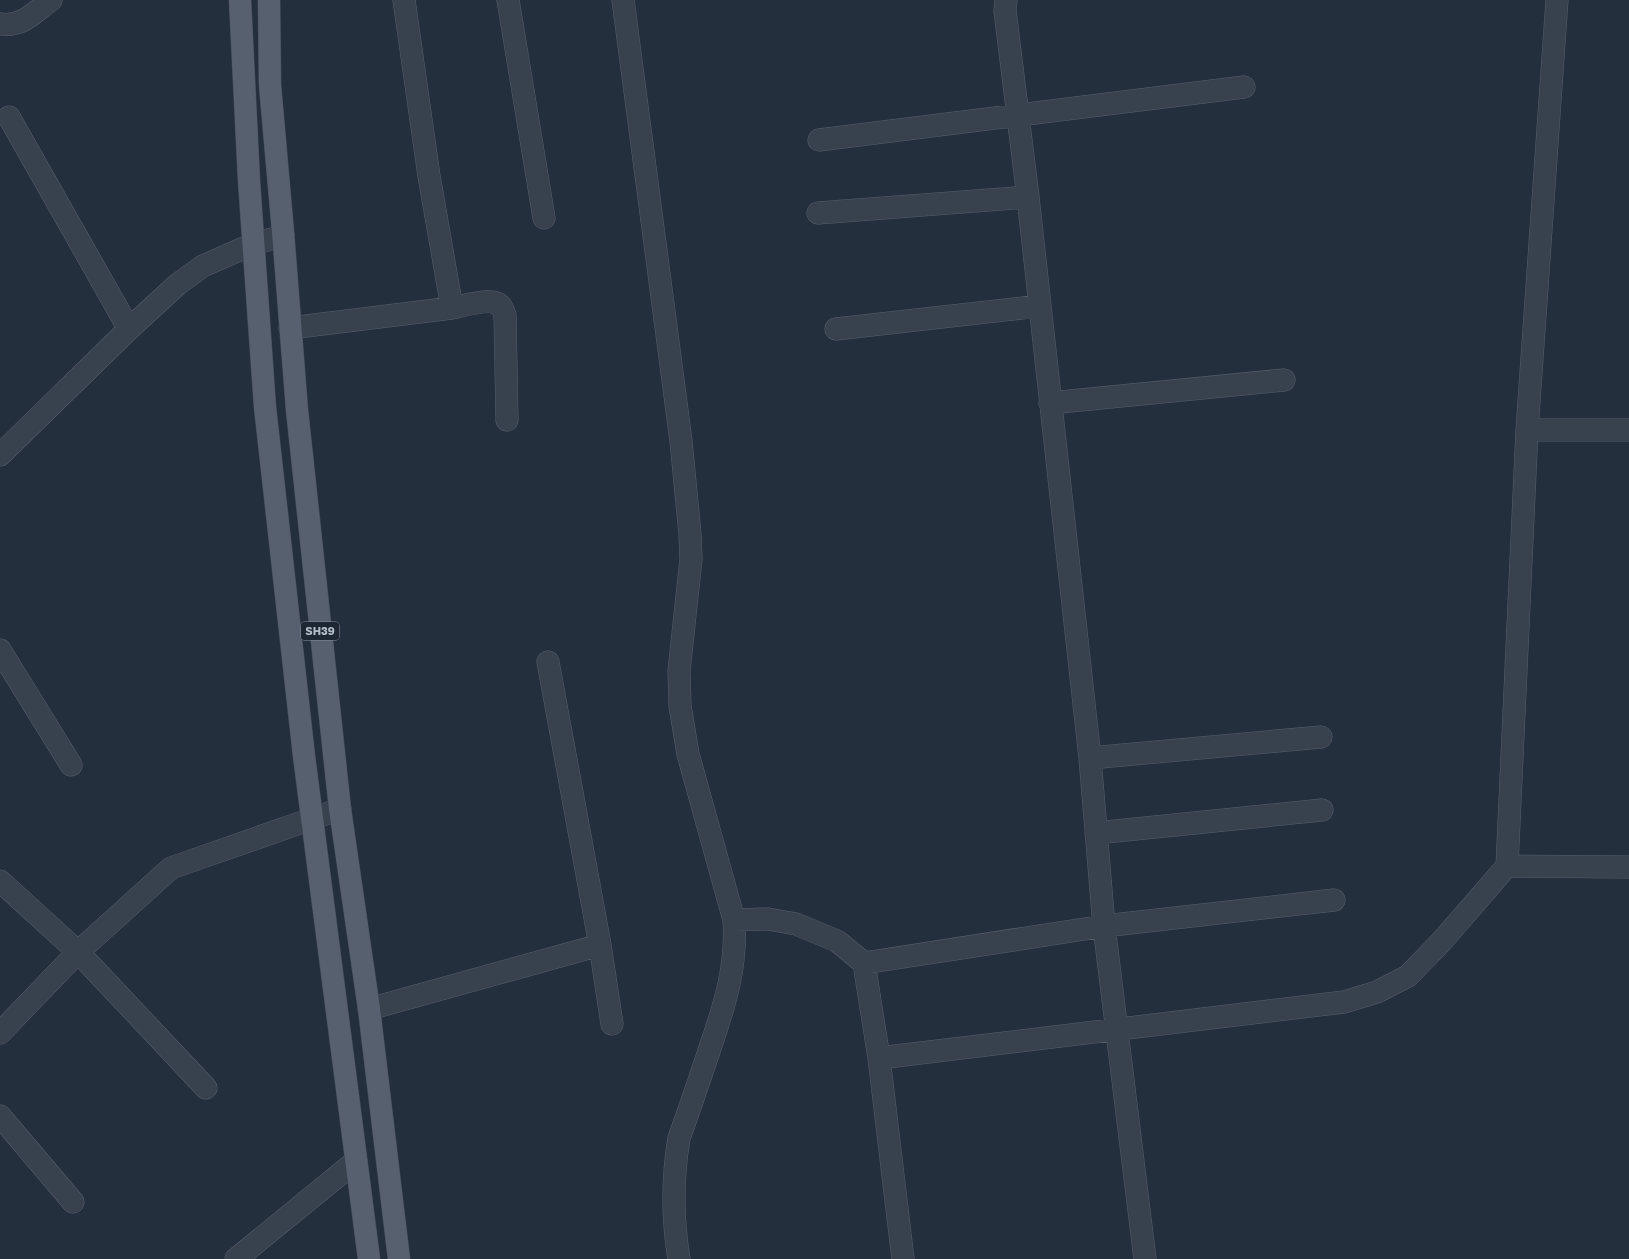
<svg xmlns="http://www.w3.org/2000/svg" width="1629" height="1259" viewBox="0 0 1629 1259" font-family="'Golos Text',sans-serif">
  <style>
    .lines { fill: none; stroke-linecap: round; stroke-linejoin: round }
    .street-casing { stroke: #565f6c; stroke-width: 23 }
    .primary-casing { stroke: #414a57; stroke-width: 23 }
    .street { stroke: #38414e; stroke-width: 22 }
    .primary { stroke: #56606e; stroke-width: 22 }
    .labels { text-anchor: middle; stroke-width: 4; stroke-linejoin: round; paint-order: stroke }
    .shield { fill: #1d2633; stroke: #878f9c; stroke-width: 1 }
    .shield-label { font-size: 11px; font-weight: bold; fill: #b4bcc9 }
  </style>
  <rect width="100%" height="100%" fill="#242f3e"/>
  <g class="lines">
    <defs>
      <path id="street" d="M 404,0 L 429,176 L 452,308 C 462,306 487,299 496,303 C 502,305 503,310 505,315 L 507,420
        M 508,0 L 544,218
        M 623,0 L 681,441 L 690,534 L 691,559 L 679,671 L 680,706 L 688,754 L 734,920 C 737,967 725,1004 710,1048 C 700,1078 690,1108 679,1138 C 672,1180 672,1217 679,1259
        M 1006,0 L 1005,11 L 1028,197 L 1090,758 L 1104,926 L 1145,1259
        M 0,24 C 23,27 33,13 51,0
        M 9,117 L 129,329
        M 819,140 L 1244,87
        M 818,213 L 1028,197
        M 290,328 L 452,308
        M 836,329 L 1040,306
        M 1050,403 L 1284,380
        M 1527,430 L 1629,430
        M 0,455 L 129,329 L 178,284 L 203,266 L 253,244 L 283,236
        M 0,650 L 71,765
        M 548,662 L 600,945 L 612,1024
        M 1090,758 L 1321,737
        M 1096,833 L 1322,810
        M 1507,866 L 1629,867
        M 0,881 L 78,952 L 206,1088
        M 734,920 L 768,919 L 796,924 L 837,941 L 864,963 L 879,1058 L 903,1259
        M 864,963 L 1104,926 L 1334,900
        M 369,1009 L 600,945
        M 0,1033 L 78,952 L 171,868 L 340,809
        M 879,1058 L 1344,1002 L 1377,992 L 1408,976 L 1441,942 L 1507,866 L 1527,430 L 1557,0
        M 0,1116 L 73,1202
        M 236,1259 L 356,1161"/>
      <path id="primary" d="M 240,0 L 249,181 L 265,407 L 304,756 L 369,1259
        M 269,0 L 270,85 L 283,232 L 297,410 L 340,809 L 369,1009 L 399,1259"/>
    </defs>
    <use href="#street" class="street-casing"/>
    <use href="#primary" class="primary-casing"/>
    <use href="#street" class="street"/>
    <use href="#primary" class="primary"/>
  </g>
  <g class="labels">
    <rect class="shield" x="301" y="622" width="38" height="18" rx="3"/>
    <g class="shield-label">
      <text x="320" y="635">SH39</text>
    </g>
  </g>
</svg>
